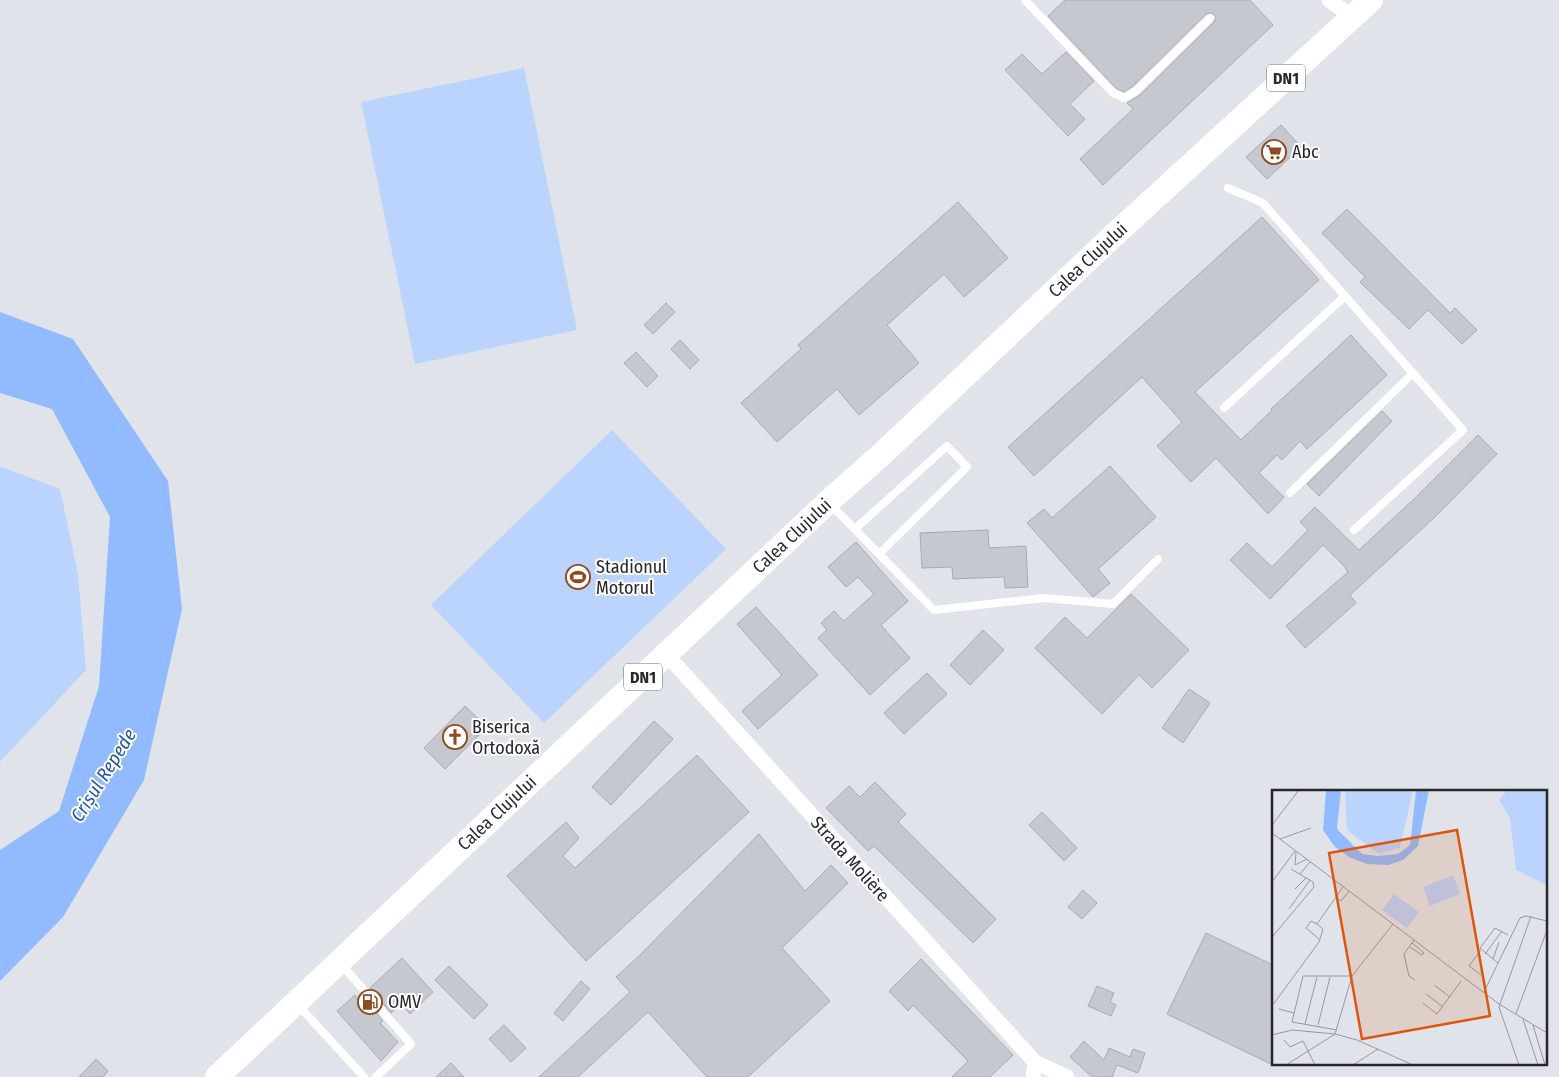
<svg xmlns="http://www.w3.org/2000/svg" width="1559" height="1077" viewBox="0 0 1559 1077" font-family="'Fira Sans Condensed',sans-serif">
  <style>
    .green { fill: #bad4fe }
    .water { fill: #91bbfe }
    .building { fill: #c5c9cf; stroke: #a7abb1 }
    .lines { fill: none; stroke-linecap: round; stroke-linejoin: round }
    .lane { stroke: #fff; stroke-width: 8 }
    .street { stroke: #fff; stroke-width: 15 }
    .primary { stroke: #fff; stroke-width: 24 }
    .labels { text-anchor: middle; stroke-width: 4; stroke-linejoin: round; paint-order: stroke }
    .shield { fill: #fff; stroke: #67686a; stroke-width: 1 }
    .shield-label { font-size: 16px; font-weight: bold; fill: #26272a }
    .poi-label { font-size: 18px; fill: #26272a; stroke: #fff; text-anchor: start }
    .street-label { font-size: 18px; fill: #26272a; stroke: #fff }
    .water-label { font-size: 19px; font-style: italic; fill: #2355a2; stroke: #fff }
    .inset-road { fill: none; stroke: #96989d; stroke-width: 1 }
    .view { fill: #de560e; fill-opacity: 0.15; stroke: #de560e; stroke-width: 2.5 }
    .inset-edge { fill: none; stroke: #26272a; stroke-width: 2.5 }
  </style>
  <rect width="100%" height="100%" fill="#e0e4ea"/>
  <path class="green" d="M 524,68 L 577,330 L 415,364 L 361,102 Z
    M 612,430 L 726,549 L 544,723 L 431,605 Z
    M 0,466 L 60,489 L 78,574 L 86,670 L 0,762 Z"/>
  <path class="water" d="M 0,312 L 73,339 L 168,481 L 182,609 L 144,780 L 63,917 L 0,981 L 0,850 L 59,811 L 99,686 L 110,517 L 52,409 L 0,393 Z"/>
  <path class="building" d="M 1065,0 L 1250,0 L 1273,25 L 1103,185 L 1080,159 L 1133,109 L 1127,103 L 1140,95 L 1214,22 L 1216,17 L 1212,13 L 1206,14 L 1133,86 L 1124,92 L 1116,88 L 1048,16 Z
    M 1066,52 L 1094,81 L 1070,104 L 1085,119 L 1068,136 L 1005,70 L 1022,54 L 1042,74 Z
    M 1281,125 L 1301,147 L 1267,179 L 1246,157 Z
    M 958,202 L 1008,258 L 964,297 L 944,274 L 887,325 L 919,363 L 859,415 L 837,389 L 777,442 L 741,403 L 801,349 L 798,345 Z
    M 1347,209 L 1450,313 L 1455,308 L 1477,330 L 1462,344 L 1428,310 L 1409,329 L 1360,282 L 1365,277 L 1322,233 Z
    M 1262,217 L 1319,280 L 1195,392 L 1241,440 L 1272,410 L 1271,409 L 1351,335 L 1387,375 L 1307,449 L 1300,441 L 1282,460 L 1277,455 L 1259,473 L 1284,497 L 1268,514 L 1216,458 L 1191,482 L 1157,446 L 1182,422 L 1142,377 L 1034,476 L 1008,447 Z
    M 666,303 L 675,312 L 653,334 L 644,325 Z
    M 680,340 L 699,360 L 690,369 L 671,349 Z
    M 636,352 L 658,376 L 647,387 L 624,363 Z
    M 1382,411 L 1392,421 L 1319,496 L 1307,484 Z
    M 1478,435 L 1497,454 L 1435,517 L 1350,595 L 1356,603 L 1305,648 L 1286,626 L 1348,572 L 1343,565 L 1323,545 L 1270,599 L 1230,560 L 1247,543 L 1272,567 L 1308,530 L 1300,522 L 1315,507 L 1359,550 L 1414,499 Z
    M 1110,466 L 1156,517 L 1098,569 L 1110,583 L 1093,597 L 1027,523 L 1044,509 L 1052,518 Z
    M 988,530 L 989,548 L 1026,546 L 1028,587 L 1005,588 L 1004,577 L 953,579 L 952,567 L 922,568 L 920,533 Z
    M 856,542 L 908,601 L 881,625 L 910,658 L 870,695 L 818,638 L 827,630 L 821,623 L 834,611 L 844,621 L 874,594 L 858,577 L 846,587 L 828,567 Z
    M 1131,594 L 1189,650 L 1152,688 L 1139,675 L 1102,714 L 1035,648 L 1065,617 L 1087,638 Z
    M 756,607 L 818,675 L 758,729 L 742,711 L 782,675 L 737,624 Z
    M 983,630 L 1004,650 L 970,685 L 950,665 Z
    M 927,673 L 947,694 L 904,734 L 884,713 Z
    M 1189,689 L 1210,703 L 1183,743 L 1162,728 Z
    M 465,706 L 487,727 L 445,769 L 424,748 Z
    M 654,721 L 673,739 L 611,805 L 592,787 Z
    M 697,755 L 749,812 L 586,961 L 507,876 L 566,822 L 579,838 L 563,856 L 575,868 Z
    M 875,782 L 906,814 L 898,822 L 996,919 L 973,943 L 874,846 L 868,851 L 826,808 L 849,786 L 860,797 Z
    M 1042,812 L 1077,848 L 1064,861 L 1029,825 Z
    M 759,834 L 805,891 L 831,865 L 848,883 L 782,948 L 830,1001 L 748,1077 L 707,1077 L 648,1012 L 578,1077 L 539,1077 L 630,992 L 616,977 L 639,956 Z
    M 1083,890 L 1097,903 L 1082,919 L 1068,907 Z
    M 1206,933 L 1273,965 L 1273,1065 L 1167,1014 Z
    M 402,958 L 433,992 L 410,1014 L 401,1004 L 391,1013 L 370,988 Z
    M 921,959 L 1013,1055 L 990,1077 L 952,1077 L 968,1061 L 913,1005 L 908,1011 L 889,991 Z
    M 449,966 L 488,1005 L 474,1019 L 435,980 Z
    M 581,981 L 590,989 L 563,1021 L 554,1013 Z
    M 1097,986 L 1114,993 L 1110,1002 L 1116,1005 L 1111,1016 L 1088,1006 Z
    M 355,995 L 358,1000 L 362,996 L 383,1021 L 380,1023 L 398,1042 L 381,1061 L 337,1011 Z
    M 504,1025 L 526,1048 L 511,1062 L 489,1039 Z
    M 1084,1041 L 1104,1060 L 1109,1048 L 1130,1057 L 1133,1049 L 1145,1053 L 1138,1073 L 1117,1065 L 1112,1077 L 1092,1077 L 1070,1057 Z
    M 96,1059 L 108,1071 L 103,1077 L 79,1077 Z
    M 451,1063 L 464,1077 L 436,1077 Z"/>
  <g class="lines">
    <path class="lane" d="M 1025,0 L 1113,93 L 1124,98 L 1136,91 L 1210,18
      M 1228,188 L 1263,203 L 1463,430 L 1354,530
      M 1224,408 L 1345,296
      M 1290,493 L 1413,373
      M 830,504 L 934,610 L 1044,598 L 1113,604 L 1158,559
      M 855,529 L 947,446 L 967,467 L 879,554
      M 340,963 L 411,1044 L 376,1077
      M 298,1005 L 364,1077"/>
    <path class="street" d="M 1329,0 L 1352,17
      M 667,655 L 1035,1062 L 1067,1077
      M 1033,1077 L 1035,1062"/>
    <path class="primary" d="M 217,1077 L 828,502 L 882,454 L 1112,237 L 1371,0"/>
  </g>
  <defs>
    <symbol id="supermarket-ring" viewBox="-11 -11 22 22"><circle r="9.5" fill="#fff" stroke="#8f4a20" stroke-width="1.5"/><path d="M-6-5.5h2.5l.6 2H6L4.5 2H-2.5L-4.4-4H-6ZM-1.5 3.2a1.3 1.3 0 1 0 .1 0ZM3 3.2a1.3 1.3 0 1 0 .1 0Z" fill="#8f4a20"/></symbol>
    <symbol id="stadium-ring" viewBox="-11 -11 22 22"><circle r="9.5" fill="#fff" stroke="#8f4a20" stroke-width="1.5"/><path d="M0-5a6.5 5 0 1 0 0 10a6.5 5 0 1 0 0-10ZM-3.5-1.8h7v3.6h-7Z" fill="#8f4a20"/></symbol>
    <symbol id="church-ring" viewBox="-11 -11 22 22"><circle r="9.5" fill="#fff" stroke="#8f4a20" stroke-width="1.5"/><path d="M-1.2-6h2.4v3.5h3.3v2.4h-3.3V6h-2.4V-.1h-3.3v-2.4h3.3Z" fill="#8f4a20"/></symbol>
    <symbol id="fuel-ring" viewBox="-11 -11 22 22"><circle r="9.5" fill="#fff" stroke="#8f4a20" stroke-width="1.5"/><path d="M-5.5-6h7V0h2V4h1.3V-2.5L3-4.5l.8-.8L6-3V5H2.5V1h-1V6h-7ZM-4.2-4.7v3.2H.2V-4.7Z" fill="#8f4a20"/></symbol>
  </defs>
  <g fill-rule="evenodd">
    <use href="#supermarket-ring" x="1260" y="138" width="28" height="28"/>
    <use href="#stadium-ring" x="564" y="563" width="28" height="28"/>
    <use href="#church-ring" x="441" y="723" width="28" height="28"/>
    <use href="#fuel-ring" x="356" y="988" width="28" height="28"/>
  </g>
  <g class="labels">
    <g class="shield">
      <rect x="1267" y="64.5" width="38" height="27" rx="4"/>
      <rect x="624" y="663.5" width="38" height="27" rx="4"/>
    </g>
    <g class="shield-label">
      <text x="1286" y="84">DN1</text>
      <text x="643" y="683">DN1</text>
    </g>
    <g class="poi-label">
      <text x="1292" y="158">Abc</text>
      <text x="596" y="573">Stadionul<tspan x="596" dy="21">Motorul</tspan></text>
      <text x="472" y="733">Biserica<tspan x="472" dy="21">Ortodoxă</tspan></text>
      <text x="388" y="1008">OMV</text>
    </g>
    <g class="street-label">
      <text transform="translate(1088 260) rotate(-43)" y="6">Calea Clujului</text>
      <text transform="translate(792 536) rotate(-43)" y="6">Calea Clujului</text>
      <text transform="translate(497 813) rotate(-43)" y="6">Calea Clujului</text>
      <text transform="translate(850 859) rotate(48)" y="6">Strada Molière</text>
    </g>
    <g class="water-label">
      <text transform="translate(103 775) rotate(-58)" y="7">Crișul Repede</text>
    </g>
  </g>
  <g transform="translate(1272 790)">
    <rect width="275" height="275" fill="#e0e4ea"/>
    <path d="M 141,0 L 128,58 L 107,64 L 75,40 L 73,0 ZM 235,0 L 275,0 L 275,95 L 244,80 L 238,28 L 227,10 ZM 181,85 L 188,104 L 158,116 L 151,97 ZM 122,104 L 147,122 L 135,138 L 110,120 Z" fill="#bad4fe"/>
    <path d="M 54,0 L 69,0 L 65,39 L 90,64 L 105,66 L 126,64 L 138,55 L 144,0 L 157,0 L 146,56 L 131,70 L 116,75 L 95,74 L 77,67 L 63,57 L 51,40 Z" fill="#91bbfe"/>
    <path class="inset-road" d="M 0,35 L 27,0M 0,43 L 227,214 L 275,243M 8,49 L 39,38M 24,62 L 23,75 L 35,69M 28,84 L 38,72M 0,92 L 23,61M 23,99 L 34,88M 64,107 L 69,111 L 77,101M 17,119 L 38,90M 45,134 L 39,131 L 34,138 L 47,149M 0,147 L 42,97 L 41,92 L 19,79M 142,150 L 132,164 L 137,186 L 143,190M 138,157 L 150,165 L 152,163 L 140,153M 209,160 L 197,176 L 209,185M 213,164 L 230,141M 221,169 L 227,152M 226,173 L 208,158 L 223,138 L 236,145M 162,195 L 178,207M 212,202 L 248,128 L 254,126 L 275,131M 154,204 L 171,217M 151,213 L 165,224 L 189,191M 0,216 L 47,152 L 51,139 L 45,134 L 71,97M 7,219 L 22,223M 244,224 L 275,140M 251,229 L 266,275M 33,234 L 45,187M 46,235 L 58,187M 261,235 L 273,275M 65,240 L 20,232 L 31,186 L 80,186M 0,245 L 20,240 L 63,244 L 85,250 L 141,275M 12,250 L 18,257 L 31,251 L 43,275M 14,275 L 63,244 L 80,186 L 121,134M 81,275 L 106,259M 247,275 L 227,217 L 259,126"/>
    <path class="view" d="M 185,40 L 218,226 L 90,249 L 57,63 Z"/>
    <rect width="275" height="275" class="inset-edge"/>
  </g>
</svg>
